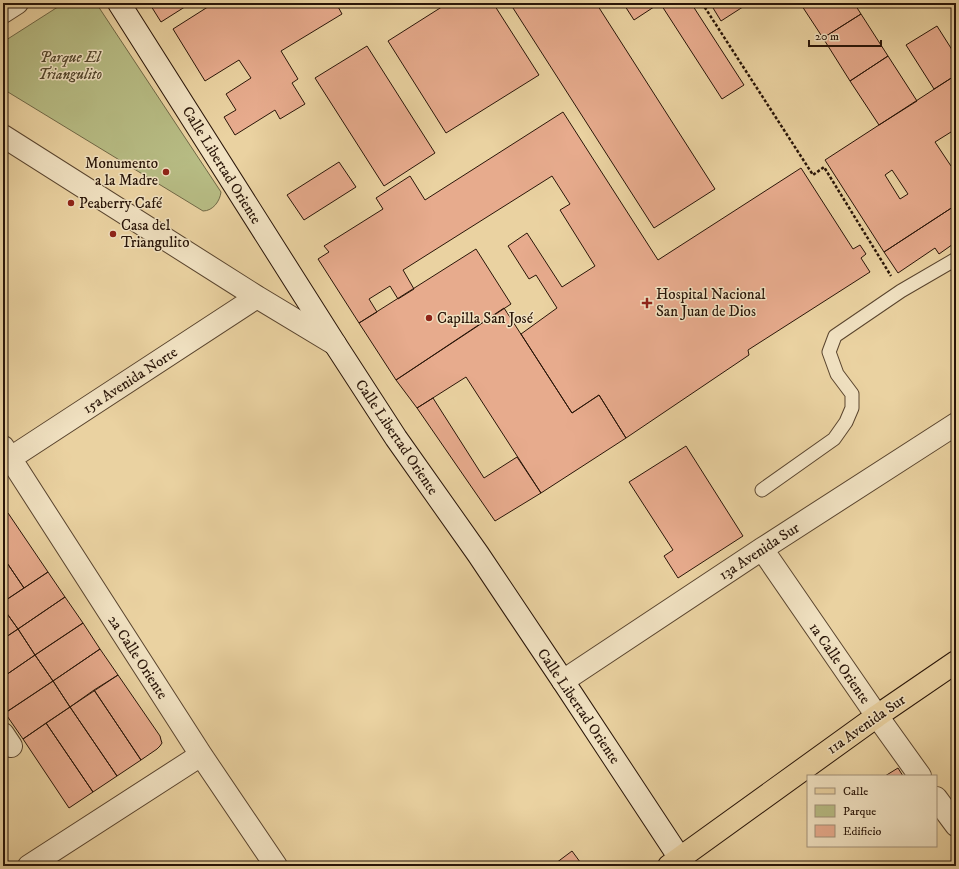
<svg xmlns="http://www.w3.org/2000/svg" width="959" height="869" viewBox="0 0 959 869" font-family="'IM FELL DW Pica',serif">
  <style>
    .green { fill: #b7bc84; stroke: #706846 }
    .building { fill: #e7ab8d; stroke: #291508; fill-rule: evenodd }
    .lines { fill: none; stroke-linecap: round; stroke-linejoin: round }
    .service-casing { stroke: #59442e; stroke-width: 15 }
    .minor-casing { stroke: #59442e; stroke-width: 24 }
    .secondary-casing { stroke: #291508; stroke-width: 24 }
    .primary-casing { stroke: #291508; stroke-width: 24 }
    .path { stroke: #291508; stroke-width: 2.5; stroke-dasharray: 3 2; stroke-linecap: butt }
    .service { stroke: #f1e2c2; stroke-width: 13 }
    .minor { stroke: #f1e2c2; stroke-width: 22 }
    .secondary { stroke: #f1e2c2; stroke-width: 22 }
    .primary { stroke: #ead2a1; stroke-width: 22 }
    .poi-dot { fill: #8f2418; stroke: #f1e2c2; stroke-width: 1.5 }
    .labels { text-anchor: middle; stroke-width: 3; stroke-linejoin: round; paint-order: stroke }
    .park-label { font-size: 15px; font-style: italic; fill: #54472d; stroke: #f1e2c2 }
    .poi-label { font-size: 15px; fill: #291508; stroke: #f1e2c2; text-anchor: start }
    .street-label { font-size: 15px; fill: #291508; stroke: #f1e2c2 }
  </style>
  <rect width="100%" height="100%" fill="#ead2a1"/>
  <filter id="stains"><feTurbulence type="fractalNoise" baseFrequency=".005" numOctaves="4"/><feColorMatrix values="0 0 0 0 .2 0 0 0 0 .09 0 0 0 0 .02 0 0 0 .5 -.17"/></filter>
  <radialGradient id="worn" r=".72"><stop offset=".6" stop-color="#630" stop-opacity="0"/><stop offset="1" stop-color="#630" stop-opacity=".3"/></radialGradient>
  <path class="green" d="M 64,3 L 96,3 L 221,192 C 220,201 213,211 203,211 L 3,89 L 3,42 Z"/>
  <path class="building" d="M 154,3 L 191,3 L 161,22 L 151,6 L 155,4 Z
    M 214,3 L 336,3 L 342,14 L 281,51 L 298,79 L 292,83 L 305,104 L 280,119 L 275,110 L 235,135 L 224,117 L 236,110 L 226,94 L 251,78 L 239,60 L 205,81 L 173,29 Z
    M 448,3 L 493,3 L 539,75 L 446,133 L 388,41 Z
    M 520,3 L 596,3 L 715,189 L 654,228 L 513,8 Z
    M 623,3 L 660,3 L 634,20 Z
    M 660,3 L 691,3 L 744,85 L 722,99 Z
    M 710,3 L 749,3 L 721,21 Z
    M 800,3 L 854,3 L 861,14 L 823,38 Z
    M 861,14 L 888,56 L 850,81 L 823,38 Z
    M 937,26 L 956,56 L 956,75 L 934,89 L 906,45 Z
    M 367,46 L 435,153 L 384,186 L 315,78 Z
    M 888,56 L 917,101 L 879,125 L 850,81 Z
    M 956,75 L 956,140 L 951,132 L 935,142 L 951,166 L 956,163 L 956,205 L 884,252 L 825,160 ZM 892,170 L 908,194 L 900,199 L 885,175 Z
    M 563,112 L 658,260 L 801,168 L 853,249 L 860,245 L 866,254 L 861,258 L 870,272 L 748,350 L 749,355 L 626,438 L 599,395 L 572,413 L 521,334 L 557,308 L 536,275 L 529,279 L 508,246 L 527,233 L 562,287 L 595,266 L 560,210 L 570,204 L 552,176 L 403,270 L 414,289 L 398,299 L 390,286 L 369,299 L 377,312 L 359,323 L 318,259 L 329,252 L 324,246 L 383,209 L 376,198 L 410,176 L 425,200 Z
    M 339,162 L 356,187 L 304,220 L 287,195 Z
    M 956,205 L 956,242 L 939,254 L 935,248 L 898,273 L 884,252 Z
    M 476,249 L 511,304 L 396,380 L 359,323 Z
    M 504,308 L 572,413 L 599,395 L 626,438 L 541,493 L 466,377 L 417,408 L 396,380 Z
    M 433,398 L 484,478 L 517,457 L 541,493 L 495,521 L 417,408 Z
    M 686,446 L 743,536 L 678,578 L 664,556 L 673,550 L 629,482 Z
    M 3,508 L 8,513 L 48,572 L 24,588 L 3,557 Z
    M 3,557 L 24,588 L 3,602 Z
    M 48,572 L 65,597 L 18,629 L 3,608 L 3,602 Z
    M 65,597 L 83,623 L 35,655 L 18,629 Z
    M 3,608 L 18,629 L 3,639 Z
    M 83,623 L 100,649 L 53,681 L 35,655 Z
    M 18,629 L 35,655 L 3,677 L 3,639 Z
    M 100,649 L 118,675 L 70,707 L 53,681 Z
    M 35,655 L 53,681 L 5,713 L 3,710 L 3,677 Z
    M 118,675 L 160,736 L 161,740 L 162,743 L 160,746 L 157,749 L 141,760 L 94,690 Z
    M 53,681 L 70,707 L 23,739 L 5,713 Z
    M 94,690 L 141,760 L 117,776 L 70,707 Z
    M 70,707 L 117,776 L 93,792 L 46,723 Z
    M 46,723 L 93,792 L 69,808 L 23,739 Z
    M 898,768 L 903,776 L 885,776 Z
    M 572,851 L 583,866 L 552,866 Z"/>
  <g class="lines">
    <defs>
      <path id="service" d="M 762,490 L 834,439 L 846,422 L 852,408 L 852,394 L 837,374 L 829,352 L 835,336 L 901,291 L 956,259"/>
      <path id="minor" d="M 3,12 L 17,3
        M 3,136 L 257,297 L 335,344
        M 3,447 L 201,755 L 276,866
        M 3,463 L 257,297
        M 762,549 L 877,716 L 920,776
        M 563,681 L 762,549 L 956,424
        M 3,734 L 11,746
        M 936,798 L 956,825
        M 29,866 L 201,755"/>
      <path id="secondary" d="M 119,3 L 335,344 L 396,438 L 478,554 L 563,681 L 685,866"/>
      <path id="primary" d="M 669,866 L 877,716 L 956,662"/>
    </defs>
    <use href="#service" class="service-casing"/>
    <use href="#minor" class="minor-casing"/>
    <use href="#secondary" class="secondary-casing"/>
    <use href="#primary" class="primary-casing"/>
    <path class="path" d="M 702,3 L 813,175 L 824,167 L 891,276"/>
    <use href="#service" class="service"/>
    <use href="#minor" class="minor"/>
    <use href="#secondary" class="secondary"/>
    <use href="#primary" class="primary"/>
  </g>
  <g class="poi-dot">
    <circle cx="166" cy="172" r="4"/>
    <circle cx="71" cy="203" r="4"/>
    <circle cx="113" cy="234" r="4"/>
    <path d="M645 297h4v4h4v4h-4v4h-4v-4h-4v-4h4z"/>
    <circle cx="429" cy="318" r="4"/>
  </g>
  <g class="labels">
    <g class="park-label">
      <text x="70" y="62">Parque El<tspan x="70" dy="17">Triangulito</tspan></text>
    </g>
    <g class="poi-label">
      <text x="158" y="168" text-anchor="end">Monumento<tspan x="158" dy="17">a la Madre</tspan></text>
      <text x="79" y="208">Peaberry Café</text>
      <text x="121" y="230">Casa del<tspan x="121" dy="17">Triangulito</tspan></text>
      <text x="656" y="299">Hospital Nacional<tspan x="656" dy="17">San Juan de Dios</tspan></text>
      <text x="437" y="323">Capilla San José</text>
    </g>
    <g class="street-label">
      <text transform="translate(222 165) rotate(58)" y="5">Calle Libertad Oriente</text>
      <text transform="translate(130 380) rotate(-33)" y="5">15a Avenida Norte</text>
      <text transform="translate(397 437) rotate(56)" y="5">Calle Libertad Oriente</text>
      <text transform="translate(759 551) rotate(-33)" y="5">13a Avenida Sur</text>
      <text transform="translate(138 657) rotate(57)" y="5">2a Calle Oriente</text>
      <text transform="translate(840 663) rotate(55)" y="5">1a Calle Oriente</text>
      <text transform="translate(579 706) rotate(56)" y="5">Calle Libertad Oriente</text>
      <text transform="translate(866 724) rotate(-35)" y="5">11a Avenida Sur</text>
    </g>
  </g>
  <rect width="959" height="869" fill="none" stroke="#ead2a1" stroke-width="16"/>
  <rect x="4" y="4" width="951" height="861" fill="none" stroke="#291508" stroke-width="2"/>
  <rect x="8" y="8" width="943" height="853" fill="none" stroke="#291508"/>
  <rect x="807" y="775" width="130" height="72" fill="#f1e2c2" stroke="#a19078"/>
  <rect x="815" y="788" width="20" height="6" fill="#ead2a1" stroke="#a19078"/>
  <text x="843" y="795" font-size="12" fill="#291508">Calle</text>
  <rect x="815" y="805" width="20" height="12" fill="#b7bc84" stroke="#a19078"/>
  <text x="843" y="815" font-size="12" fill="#291508">Parque</text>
  <rect x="815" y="825" width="20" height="12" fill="#e7ab8d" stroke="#a19078"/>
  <text x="843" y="835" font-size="12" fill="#291508">Edificio</text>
  <path d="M809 40v6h72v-6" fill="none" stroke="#291508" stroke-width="2"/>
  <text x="815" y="40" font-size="12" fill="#291508" stroke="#f1e2c2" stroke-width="3" paint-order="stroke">20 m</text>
  <rect width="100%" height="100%" filter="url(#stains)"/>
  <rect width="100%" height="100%" fill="url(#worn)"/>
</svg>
